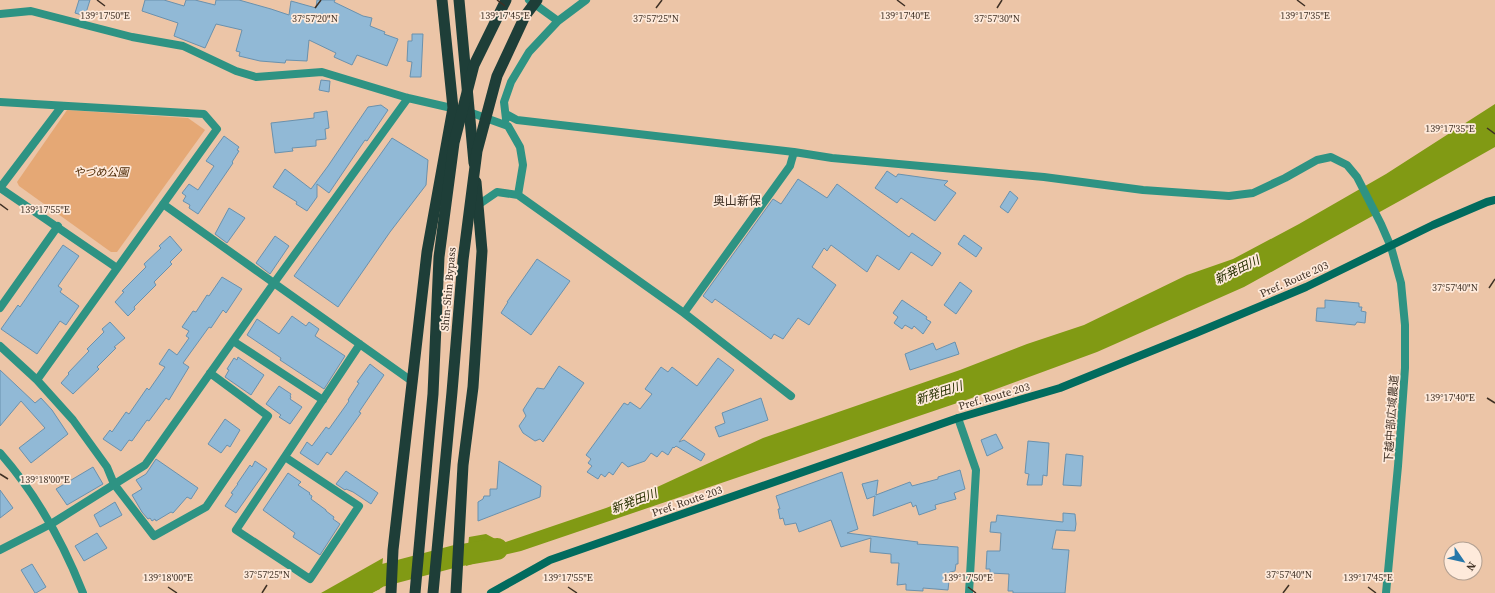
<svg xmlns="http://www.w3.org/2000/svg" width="1495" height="593" viewBox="0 0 1495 593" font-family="'Source Serif 4','Noto Sans JP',serif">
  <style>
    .green { fill: #e5a875 }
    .water { fill: #819a14 }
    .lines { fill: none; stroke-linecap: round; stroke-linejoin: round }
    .river { stroke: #819a14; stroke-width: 22 }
    .building { fill: #91b9d6; stroke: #6a91ad }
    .minor { stroke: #2e9383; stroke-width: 8 }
    .tertiary { stroke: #2e9383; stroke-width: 8 }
    .secondary { stroke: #016b5e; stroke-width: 8 }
    .trunk { stroke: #1e3e38; stroke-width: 11 }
    .trunk-bridge { stroke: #1e3e38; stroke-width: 11 }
    .ticks { fill: none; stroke: #3f3024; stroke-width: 1.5 }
    .labels { text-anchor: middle; stroke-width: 3.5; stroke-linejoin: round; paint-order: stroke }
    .park-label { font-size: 11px; font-style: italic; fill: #4b2702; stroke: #feeadb }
    .street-label { font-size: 11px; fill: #3f3024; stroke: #feeadb }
    .neighbourhood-label { font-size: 12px; fill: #3f3024; stroke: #feeadb }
    .water-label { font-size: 12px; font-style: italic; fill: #273000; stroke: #feeadb }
    .ticks-label { font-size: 10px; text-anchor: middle; fill: #3f3024; stroke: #feeadb; stroke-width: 3.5; stroke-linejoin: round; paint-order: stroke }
  </style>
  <rect width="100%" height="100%" fill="#ecc5a7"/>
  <path class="green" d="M 67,110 L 188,118 L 205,130 L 117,252 L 111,252 L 19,186 L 17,182 Z"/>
  <path class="water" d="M 1495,104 L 1495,147 L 1405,198 L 1244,287 L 1097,352 L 969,399 L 521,551 L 491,558 L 466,566 L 469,537 L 486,534 L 503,543 L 606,508 L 640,495 L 763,438 L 960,370 L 1027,344 L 1084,325 L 1187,275 L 1233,259 L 1299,224 L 1386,174 Z
    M 383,558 L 380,589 L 371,593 L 321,593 Z"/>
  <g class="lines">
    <path class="river" d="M 350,593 L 380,576 L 456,556 L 497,549"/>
  </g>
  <path class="building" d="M 79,0 L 90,0 L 85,16 L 75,13 Z
    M 145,0 L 164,0 L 184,6 L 186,0 L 195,0 L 215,5 L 216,0 L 239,0 L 271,9 L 289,15 L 291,1 L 316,8 L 317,0 L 335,0 L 334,2 L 363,16 L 372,18 L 370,26 L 385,32 L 384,34 L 398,39 L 387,66 L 357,55 L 352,65 L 334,57 L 336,53 L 309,40 L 307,61 L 286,60 L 285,63 L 260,61 L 239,56 L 240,52 L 236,51 L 242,30 L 216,24 L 205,48 L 174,36 L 178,23 L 142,11 Z
    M 412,34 L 423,34 L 421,77 L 410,77 L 412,62 L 407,61 L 408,41 L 412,41 Z
    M 321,80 L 330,81 L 329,92 L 319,90 Z
    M 381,105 L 388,110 L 367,141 L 365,140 L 329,193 L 317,184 L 317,197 L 307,211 L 296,204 L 297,202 L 273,187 L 285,169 L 311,189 L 328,166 L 368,107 Z
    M 327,111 L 329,128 L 325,129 L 326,139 L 316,140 L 316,146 L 292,148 L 293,151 L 275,153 L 271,123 L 314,118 L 314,113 Z
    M 224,136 L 239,147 L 237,150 L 239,151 L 232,162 L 233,163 L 198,214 L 189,208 L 190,205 L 183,201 L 186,196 L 182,193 L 189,184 L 198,190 L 214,166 L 206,161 Z
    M 392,138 L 428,160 L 426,185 L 390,232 L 338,307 L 294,276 Z
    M 887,171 L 896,177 L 898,174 L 948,181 L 944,185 L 956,193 L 935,221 L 901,198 L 897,203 L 875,188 Z
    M 798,179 L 827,198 L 837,184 L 909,237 L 912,233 L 941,253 L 932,266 L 911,252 L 899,270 L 877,255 L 867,272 L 831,245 L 827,251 L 824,248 L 812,267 L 836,285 L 809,325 L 798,318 L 783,339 L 774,334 L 771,339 L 715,299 L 712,303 L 703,296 L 773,199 L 781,204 Z
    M 1010,191 L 1018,198 L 1008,213 L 1000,207 Z
    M 229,208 L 245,218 L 227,243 L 215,234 Z
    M 964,235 L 982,248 L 976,257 L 958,244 Z
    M 170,236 L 182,250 L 170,262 L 172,264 L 154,282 L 156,285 L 134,307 L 135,309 L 128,316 L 115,302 L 124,292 L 122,291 L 146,267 L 144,264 L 161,248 L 159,246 Z
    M 275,236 L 289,246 L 270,274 L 256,263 Z
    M 63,245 L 79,256 L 58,286 L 62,289 L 60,292 L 79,306 L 66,325 L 60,321 L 37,354 L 1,329 L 18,305 L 20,307 Z
    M 537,259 L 570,281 L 531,335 L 501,313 L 508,302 L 507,302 Z
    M 222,277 L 242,289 L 226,313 L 223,310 L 211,328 L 209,327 L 183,363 L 189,367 L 169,400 L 166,398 L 149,421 L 147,420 L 132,441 L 129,440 L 121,451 L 103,439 L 110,430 L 112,432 L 126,412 L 129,414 L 147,388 L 149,390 L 165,367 L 159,364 L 169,349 L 177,355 L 189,338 L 186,336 L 189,331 L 182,327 L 193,311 L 196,312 L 207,295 L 209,296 Z
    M 960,282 L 972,291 L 956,314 L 944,305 Z
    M 902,300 L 927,317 L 926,319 L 931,322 L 923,334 L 914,326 L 912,329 L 905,325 L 902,329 L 894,323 L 898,317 L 893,313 Z
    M 1325,300 L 1359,303 L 1359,307 L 1362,307 L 1361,311 L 1366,312 L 1365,323 L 1357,322 L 1355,325 L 1316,321 L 1317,308 L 1325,308 Z
    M 292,316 L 306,326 L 309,322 L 319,329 L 315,336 L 345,356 L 324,389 L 280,360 L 281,358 L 247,335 L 257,319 L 279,334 Z
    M 110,322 L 125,338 L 114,347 L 116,348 L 97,367 L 99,369 L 73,394 L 61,383 L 69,374 L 68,373 L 89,351 L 87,349 L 104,332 L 102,329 Z
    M 955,342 L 959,354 L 910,370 L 905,354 L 933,343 L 936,350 Z
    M 238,357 L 264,375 L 251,395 L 225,377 L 229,370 L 227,369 L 234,358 L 237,360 Z
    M 718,358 L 734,370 L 679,442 L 684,440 L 705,454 L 701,461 L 676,446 L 674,448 L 673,447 L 668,455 L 662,451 L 657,457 L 651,453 L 645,461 L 628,467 L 622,462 L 613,475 L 609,472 L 605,477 L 601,474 L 598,479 L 587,472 L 592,466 L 588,463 L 591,459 L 586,455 L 624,403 L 628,405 L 630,402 L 640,409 L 652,394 L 645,389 L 661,367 L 668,372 L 672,367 L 697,386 Z
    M 370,364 L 384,375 L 359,412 L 361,413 L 331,455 L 327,452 L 318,465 L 300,453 L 307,442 L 312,446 L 326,427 L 329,429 L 349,401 L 348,400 L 359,383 L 357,382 Z
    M 559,366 L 584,383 L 543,442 L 540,439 L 535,441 L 523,433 L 519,426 L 526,416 L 523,410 L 537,388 L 544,389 Z
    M 0,370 L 35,403 L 41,398 L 52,410 L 68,434 L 31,463 L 19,448 L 45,428 L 21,401 L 0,426 Z
    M 279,386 L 291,394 L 290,396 L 291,397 L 290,399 L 302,407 L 290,424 L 279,417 L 281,415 L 266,404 Z
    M 761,398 L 768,420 L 719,437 L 715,427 L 725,423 L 722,413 Z
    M 225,419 L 240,430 L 230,447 L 227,445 L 221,453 L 208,444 Z
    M 996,434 L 1003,448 L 987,456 L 981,440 Z
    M 1028,441 L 1049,443 L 1047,476 L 1043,475 L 1042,485 L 1027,485 L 1029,474 L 1025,473 Z
    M 1066,454 L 1083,456 L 1081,486 L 1063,485 Z
    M 156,459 L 198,488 L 191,499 L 187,497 L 173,513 L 171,512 L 156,521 L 155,519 L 152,521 L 150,518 L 148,519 L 142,512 L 132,495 L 142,489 L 136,480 L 146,474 Z
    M 255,461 L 267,469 L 236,513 L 225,506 L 233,494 L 231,493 L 238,484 L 237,484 L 250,465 L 252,467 Z
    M 499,461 L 541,486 L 540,497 L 478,521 L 478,502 L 483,499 L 484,496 L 490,496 L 490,489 L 497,489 Z
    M 93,467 L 103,484 L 67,505 L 56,489 Z
    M 960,470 L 965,489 L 954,493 L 956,499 L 935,505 L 936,509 L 919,515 L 916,505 L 913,507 L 911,502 L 873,516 L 875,496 L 867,499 L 862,484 L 878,480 L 876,495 L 910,482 L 912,486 L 938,479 L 938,477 Z
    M 346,471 L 378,493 L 371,504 L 353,492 L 346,489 L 345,490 L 336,484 Z
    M 842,472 L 858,529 L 847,533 L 918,542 L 917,544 L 958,547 L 958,564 L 956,564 L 955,571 L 950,572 L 948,590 L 923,588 L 923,591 L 906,590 L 906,584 L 897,585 L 899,563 L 891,563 L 891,554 L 870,552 L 871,538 L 841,547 L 831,520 L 799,532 L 796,523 L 785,525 L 783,518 L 780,519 L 778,509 L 780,509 L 776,496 Z
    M 288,473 L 301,482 L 298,485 L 310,493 L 309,494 L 312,496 L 311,499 L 326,510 L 326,511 L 334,517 L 333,519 L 340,524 L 320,555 L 293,537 L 295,533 L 263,510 Z
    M 0,490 L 13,508 L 0,518 Z
    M 115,502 L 122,515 L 100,527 L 94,515 Z
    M 1063,513 L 1075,514 L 1076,524 L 1075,531 L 1056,530 L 1052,549 L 1069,550 L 1065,593 L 1013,593 L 1013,591 L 1008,591 L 1009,574 L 990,573 L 990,569 L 986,569 L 987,551 L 1000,551 L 1001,533 L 990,532 L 991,522 L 996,522 L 997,515 L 1063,522 Z
    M 97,533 L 107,548 L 84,561 L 75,546 Z
    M 32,564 L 46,587 L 36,593 L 35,593 L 21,570 Z"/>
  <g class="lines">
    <path class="minor" d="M 529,0 L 558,21
      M 0,14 L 31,11 L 132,37 L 183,46 L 236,71 L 256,77 L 322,72 L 408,98 L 469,112 L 508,126 L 520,147 L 523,165 L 518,195
      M 0,102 L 204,114 L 217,129 L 37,380
      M 506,114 L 517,120 L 794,152 L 832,158 L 1044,177 L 1143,190 L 1229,196 L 1253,193 L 1285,178 L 1317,160 L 1331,157 L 1347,165 L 1357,177 L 1381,224 L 1391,247
      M 506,119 L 504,102 L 511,82 L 529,52 L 558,21 L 586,0
      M 0,188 L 117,268
      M 0,188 L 62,106
      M 163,204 L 413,382
      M 478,205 L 497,192 L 518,195 L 684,313 L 791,396
      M 0,308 L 58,226
      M 684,313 L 790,166 L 794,152
      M 233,341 L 323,400
      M 0,346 L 37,380 L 73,420 L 107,467 L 114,484 L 154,536 L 206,507 L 268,416 L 210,373
      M 285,457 L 359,506 L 310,579 L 236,530 L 360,344
      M 0,550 L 51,524 L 145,465 L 274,283 L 408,98"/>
    <path class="tertiary" d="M 958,418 L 976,470 L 969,593
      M 0,453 C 36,494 63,542 83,593
      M 1386,593 L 1398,466 L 1405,368 L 1405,325 L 1401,283 L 1391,247"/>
    <path class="secondary" d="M 491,593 L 550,560 L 958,418 L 1060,388 L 1196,333 L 1306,287 L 1433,225 L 1487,202 L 1495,200"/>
    <path class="trunk" d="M 459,0 L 474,163
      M 391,593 L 393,550 L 427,252 L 453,108 L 442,0
      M 456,593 L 463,465 L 473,387 L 482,251 L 476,182"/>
    <path class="trunk-bridge" d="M 415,593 L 433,394 L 439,257 L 454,143 L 474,65 L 506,0
      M 433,593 L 452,392 L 463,260 L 477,151 L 497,76 L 525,16 L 537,0"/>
  </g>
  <path class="ticks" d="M 97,0 L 105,6M 497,0 L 505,6M 897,0 L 905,6M 1297,0 L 1305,6M 315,8 L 321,0M 656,8 L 662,0M 997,8 L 1002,0M 1487,128 L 1495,134M 0,204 L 8,210M 1489,288 L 1495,279M 1487,398 L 1495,403M 0,474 L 8,479M 168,587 L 177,593M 568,587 L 577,593M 968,587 L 976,593M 1368,587 L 1376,593M 262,593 L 267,585M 1283,593 L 1289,585"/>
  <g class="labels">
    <g class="park-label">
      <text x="101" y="176">やづめ公園</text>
    </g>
    <g class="street-label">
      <text transform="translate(1294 279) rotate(-24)" y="4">Pref. Route 203</text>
      <text transform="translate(448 289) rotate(-85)" y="4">Shin-Shin Bypass</text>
      <text transform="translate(994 396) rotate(-16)" y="4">Pref. Route 203</text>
      <text transform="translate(1391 419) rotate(-86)" y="4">下越中部広域農道</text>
      <text transform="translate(687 501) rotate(-19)" y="4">Pref. Route 203</text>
    </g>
    <g class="neighbourhood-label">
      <text x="737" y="205">奥山新保</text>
    </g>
    <g class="water-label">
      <text transform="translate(1237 270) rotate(-26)" y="4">新発田川</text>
      <text transform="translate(939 393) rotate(-18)" y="4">新発田川</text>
      <text transform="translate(634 501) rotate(-21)" y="4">新発田川</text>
    </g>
  </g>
  <g class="ticks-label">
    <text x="105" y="19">139°17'50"E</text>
    <text x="505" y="19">139°17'45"E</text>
    <text x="905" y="19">139°17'40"E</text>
    <text x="1305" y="19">139°17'35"E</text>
    <text x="315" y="22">37°57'20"N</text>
    <text x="656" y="22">37°57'25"N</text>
    <text x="997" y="22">37°57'30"N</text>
    <text x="1450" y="132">139°17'35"E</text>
    <text x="45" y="213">139°17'55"E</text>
    <text x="1455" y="291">37°57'40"N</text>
    <text x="1450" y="401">139°17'40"E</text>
    <text x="45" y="483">139°18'00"E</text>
    <text x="267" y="578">37°57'25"N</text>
    <text x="1289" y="578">37°57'40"N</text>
    <text x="168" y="581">139°18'00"E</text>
    <text x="568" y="581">139°17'55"E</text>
    <text x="968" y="581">139°17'50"E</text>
    <text x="1368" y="581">139°17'45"E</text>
  </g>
  <g transform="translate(1463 561) rotate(124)"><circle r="19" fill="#feeadb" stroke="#b2a092"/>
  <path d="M0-3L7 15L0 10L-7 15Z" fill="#2777a9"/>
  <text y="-6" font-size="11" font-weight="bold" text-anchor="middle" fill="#3f3024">N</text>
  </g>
</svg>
